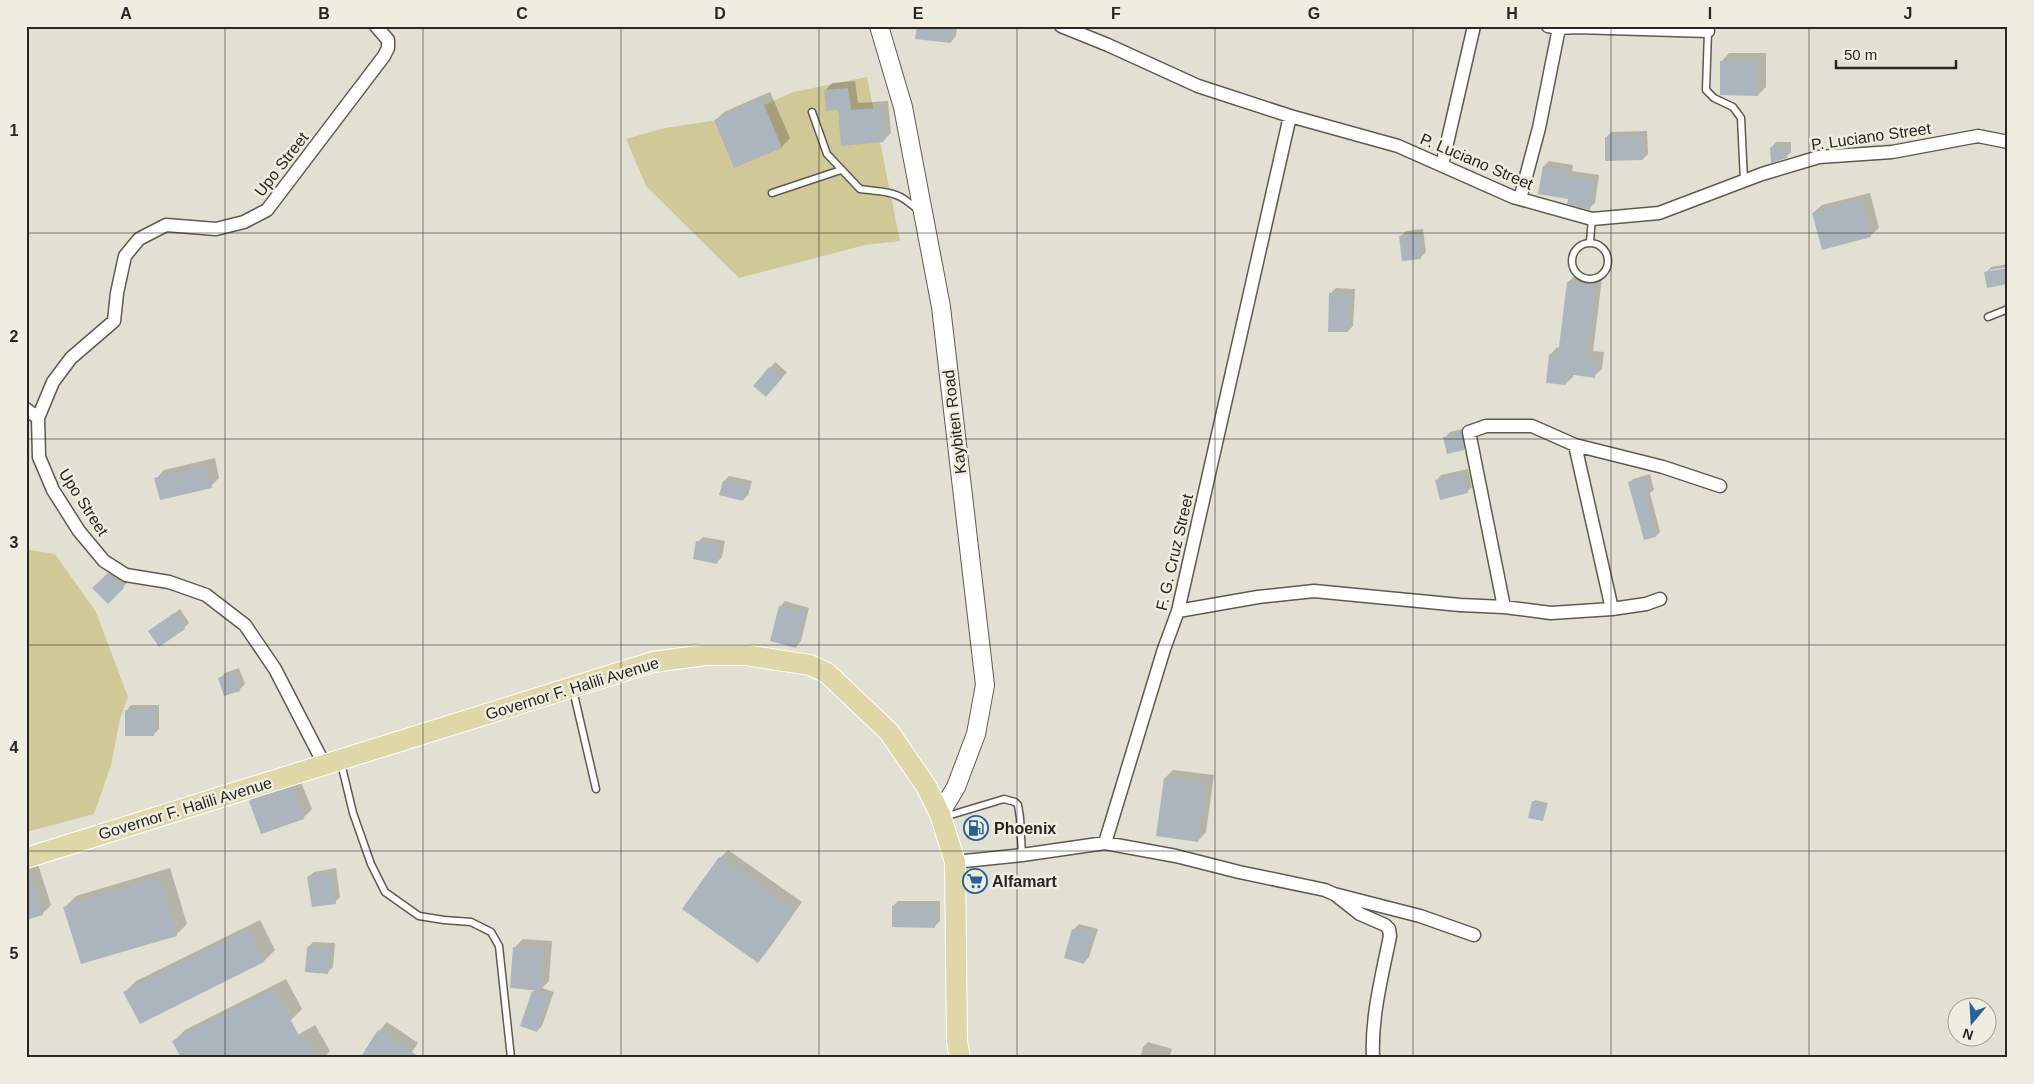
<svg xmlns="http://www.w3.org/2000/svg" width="2034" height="1084" viewBox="0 0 2034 1084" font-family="Helvetica,sans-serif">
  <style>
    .green { fill: #d0c896 }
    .shadow { fill: #0003 }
    .building { fill: #acb5be }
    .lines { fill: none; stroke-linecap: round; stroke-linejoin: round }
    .lane-casing { stroke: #5d5b50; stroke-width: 9 }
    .street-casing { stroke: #5d5b50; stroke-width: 15 }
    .secondary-casing { stroke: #5d5b50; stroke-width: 20 }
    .primary-casing { stroke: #fff; stroke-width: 22 }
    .lane { stroke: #fff; stroke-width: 6 }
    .street { stroke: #fff; stroke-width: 12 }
    .secondary { stroke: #fff; stroke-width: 18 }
    .primary { stroke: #dfd7a7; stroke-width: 20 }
    .grid { fill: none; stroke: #272622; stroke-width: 1; stroke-opacity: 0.55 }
    .labels { text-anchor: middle; stroke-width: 5; stroke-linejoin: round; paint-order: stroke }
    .street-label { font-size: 16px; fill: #272622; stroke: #efede0 }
    .poi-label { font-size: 16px; font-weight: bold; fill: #272622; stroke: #efede0; text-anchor: start }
    .neatline { fill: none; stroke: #272622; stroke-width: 2 }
    .grid-label { font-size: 16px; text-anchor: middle; font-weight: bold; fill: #272622 }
  </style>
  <rect width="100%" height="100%" fill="#e2e0d3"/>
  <path class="green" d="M 867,77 L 900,241 L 865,245 L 739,278 L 646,186 L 626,139 L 665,128 L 738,117 L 793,92 Z
    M 26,545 L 30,550 L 55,554 L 96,612 L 128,697 L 120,719 L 111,765 L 94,814 L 26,832 Z"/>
  <path class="shadow" d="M 918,26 L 957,26 L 956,36 L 951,42 Z
    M 1729,53 L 1766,53 L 1766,87 L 1758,95 L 1721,62 Z
    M 855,81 L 858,103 L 888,101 L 891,133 L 883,141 L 839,108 L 825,91 L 832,83 Z
    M 770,92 L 790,138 L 782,147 L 735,166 L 716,120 L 724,112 Z
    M 1647,131 L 1648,154 L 1643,159 L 1606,137 L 1612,132 Z
    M 1776,142 L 1791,142 L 1791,152 L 1786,157 L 1771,148 Z
    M 1549,161 L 1573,165 L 1572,171 L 1599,175 L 1595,203 L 1589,208 L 1569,198 L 1544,166 Z
    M 1870,193 L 1879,228 L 1870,236 L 1813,213 L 1822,205 Z
    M 1423,229 L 1426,252 L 1420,258 L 1401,236 L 1406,231 Z
    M 2008,264 L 2008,267 L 1990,270 L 1990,273 L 1986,273 L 1991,267 Z
    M 1576,275 L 1602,278 L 1593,351 L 1604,352 L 1602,369 L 1594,376 L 1573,374 L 1573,377 L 1565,384 L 1550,355 L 1557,347 L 1560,348 L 1568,282 Z
    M 1336,288 L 1355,289 L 1353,326 L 1348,331 L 1331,293 Z
    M 775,362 L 787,372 L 771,390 L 754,386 Z
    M 1466,428 L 1469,443 L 1464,449 L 1445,438 L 1450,432 Z
    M 215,458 L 219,478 L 211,486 L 156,479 L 164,470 Z
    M 1468,469 L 1472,487 L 1467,492 L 1436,481 L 1441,475 Z
    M 1650,474 L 1654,490 L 1650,493 L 1660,532 L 1656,536 L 1645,539 L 1629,483 L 1633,479 Z
    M 729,476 L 752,481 L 748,495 L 743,500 L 721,495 L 724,481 Z
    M 703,537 L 725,541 L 722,557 L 716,563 L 698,542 Z
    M 114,569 L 128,582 L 108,602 L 94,588 Z
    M 785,601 L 809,608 L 801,641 L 796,647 L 780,607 Z
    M 180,609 L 189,623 L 184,628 L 150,631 Z
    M 239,668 L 245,684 L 239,690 L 220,678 L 225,673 Z
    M 131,705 L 159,705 L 159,729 L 154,734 L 126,711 Z
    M 1173,770 L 1214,775 L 1206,832 L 1198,841 L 1165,778 Z
    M 300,780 L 312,809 L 303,818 L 250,801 L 258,793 Z
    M 1535,800 L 1548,803 L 1542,820 L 1533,802 Z
    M 728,850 L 802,902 L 766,953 L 758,962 L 720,858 Z
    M 37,861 L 51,905 L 42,914 L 26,918 L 26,863 Z
    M 170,868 L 187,924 L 176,935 L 65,907 L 76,896 Z
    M 336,868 L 340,897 L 335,902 L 308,877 L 314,872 Z
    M 898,901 L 940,901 L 940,921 L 935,926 L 893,906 Z
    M 260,920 L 275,950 L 264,961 L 140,1022 L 125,992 L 136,981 Z
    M 1079,924 L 1098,929 L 1089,957 L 1084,963 L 1065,957 L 1074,929 Z
    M 523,939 L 552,941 L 549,981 L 542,988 L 554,992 L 542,1026 L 537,1031 L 533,992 L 536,989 L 515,947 Z
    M 313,942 L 335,943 L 333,967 L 328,972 L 308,947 Z
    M 286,979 L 302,1009 L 291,1020 L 174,1041 L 185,1030 Z
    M 387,1022 L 418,1043 L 408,1058 L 379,1031 Z
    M 315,1025 L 330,1051 L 324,1058 L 258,1058 Z
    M 1148,1042 L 1172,1049 L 1169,1058 L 1140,1058 L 1143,1047 Z
    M 26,1056 L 127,1058 L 26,1058 Z"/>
  <path class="building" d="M 917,26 L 953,26 L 951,43 L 915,39 Z
    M 1720,61 L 1758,61 L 1758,96 L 1720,95 Z
    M 848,88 L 851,110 L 881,108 L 884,142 L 841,146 L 838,110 L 826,111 L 824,90 Z
    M 762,100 L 782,148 L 734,168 L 714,120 Z
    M 1642,136 L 1643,160 L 1605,161 L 1605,137 Z
    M 1786,146 L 1787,158 L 1771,163 L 1770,147 Z
    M 1543,166 L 1568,170 L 1567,176 L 1594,180 L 1590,210 L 1567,204 L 1568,199 L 1538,194 Z
    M 1861,200 L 1871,237 L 1822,250 L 1812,213 Z
    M 1418,234 L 1421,259 L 1402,261 L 1399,236 Z
    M 2008,268 L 2008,284 L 1987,288 L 1984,272 Z
    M 1567,282 L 1595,285 L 1586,358 L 1597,359 L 1595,378 L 1567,374 L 1566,385 L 1546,383 L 1549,354 L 1558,355 Z
    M 1329,293 L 1350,294 L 1348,332 L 1328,332 Z
    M 769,367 L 782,378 L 766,397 L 753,386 Z
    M 1461,433 L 1464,450 L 1447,454 L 1443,437 Z
    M 206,466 L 212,488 L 160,500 L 154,478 Z
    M 1463,474 L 1468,493 L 1440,500 L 1435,480 Z
    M 1646,478 L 1650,495 L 1646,496 L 1656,537 L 1644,540 L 1628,482 Z
    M 723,481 L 747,486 L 743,501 L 719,495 Z
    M 696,541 L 720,546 L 717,564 L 693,559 Z
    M 108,573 L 124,588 L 108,604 L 92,588 Z
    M 779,606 L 805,613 L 796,648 L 770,641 Z
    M 174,613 L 185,629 L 159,647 L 148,631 Z
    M 234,673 L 240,691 L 224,696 L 218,678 Z
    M 125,710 L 154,710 L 154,736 L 125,736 Z
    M 1164,778 L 1206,783 L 1198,842 L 1156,836 Z
    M 292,787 L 304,819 L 261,834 L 249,801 Z
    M 1532,801 L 1547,805 L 1543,821 L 1528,818 Z
    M 719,857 L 795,911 L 758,963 L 682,909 Z
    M 26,872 L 30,872 L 43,915 L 26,920 Z
    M 331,873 L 336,904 L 312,907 L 307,877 Z
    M 159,878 L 177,936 L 81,964 L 63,907 Z
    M 892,906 L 935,906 L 935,928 L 892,927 Z
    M 1072,929 L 1093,934 L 1084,964 L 1064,958 Z
    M 248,930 L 264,962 L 140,1024 L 123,992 Z
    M 307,947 L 330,948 L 328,974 L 305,972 Z
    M 513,947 L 544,949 L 541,991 L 510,988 Z
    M 275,989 L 300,1038 L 304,1036 L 316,1058 L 181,1058 L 172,1041 Z
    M 532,991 L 549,998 L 537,1032 L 520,1026 Z
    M 378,1030 L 421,1058 L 360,1058 Z"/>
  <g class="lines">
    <defs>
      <path id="lane" d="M 1708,31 L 1706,90 L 1714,98 L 1733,107 L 1741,118 L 1744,181
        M 812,112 L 827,154 L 860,189 C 874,191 892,191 904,199 C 910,203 914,207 920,211
        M 772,193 L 841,170
        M 1590,241 L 1592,219
        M1572 261a18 18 0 1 1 36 0a18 18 0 1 1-36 0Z
        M 1988,317 L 2008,309
        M 573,690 L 596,789
        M 341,763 L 353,813 L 371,864 L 385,892 L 419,916 L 444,920 L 471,922 L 491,932 L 499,946 L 511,1058
        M 944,817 L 1004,799 L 1015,802 L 1018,805 L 1020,818 L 1022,855"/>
      <path id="street" d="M 1061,26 L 1108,45 L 1198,86 L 1290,116 L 1398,146 L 1513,197 L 1592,219 L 1659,213 L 1762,174 L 1819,157 L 1892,152 L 1978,136 L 2008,142
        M 1559,28 L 1576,27 L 1708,31
        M 1442,165 L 1474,26
        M 1520,199 L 1539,128 L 1559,28 L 1548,26
        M 26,409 L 38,418
        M 1575,445 L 1612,609
        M 1504,607 L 1469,432 L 1486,426 L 1532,426 L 1575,445 L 1663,467 L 1720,486
        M 1178,611 L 1258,597 L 1314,591 L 1460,605 L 1504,607 L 1551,613 L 1612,609 L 1646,604 L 1660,599
        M 324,764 L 275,669 L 245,625 L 206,595 L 169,582 L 126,575 L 104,561 L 79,531 L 53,490 L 39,457 L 38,418 L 53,382 L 71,358 L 114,321 L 117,293 L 125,256 L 139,239 L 166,225 L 216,229 L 244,222 L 267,210 L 384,56 L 388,48 L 388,40 L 376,26
        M 1105,843 L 1164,649 L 1178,611 L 1290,116
        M 955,862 L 1022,855 L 1105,843 L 1176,856 L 1239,872 L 1325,890 L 1334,894 L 1420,916 L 1474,935
        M 1337,896 L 1360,914 L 1385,925 L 1389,929 L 1390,936 C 1382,976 1371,1017 1373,1058"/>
      <path id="secondary" d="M 879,26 L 903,107 L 941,307 L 985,685 L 976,734 L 956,787 L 940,814"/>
      <path id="primary" d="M 26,858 L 653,662 L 706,655 L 745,655 L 810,665 L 827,673 L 889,732 L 926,786 L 940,814 L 955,862 L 957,1041 L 960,1058"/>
    </defs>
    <use href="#lane" class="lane-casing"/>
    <use href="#street" class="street-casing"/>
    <use href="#secondary" class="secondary-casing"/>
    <use href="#primary" class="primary-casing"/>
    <use href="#lane" class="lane"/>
    <use href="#street" class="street"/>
    <use href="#secondary" class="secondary"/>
    <use href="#primary" class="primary"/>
  </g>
  <path class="grid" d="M 225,26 L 225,1058M 423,26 L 423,1058M 621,26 L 621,1058M 819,26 L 819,1058M 1017,26 L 1017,1058M 1215,26 L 1215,1058M 1413,26 L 1413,1058M 1611,26 L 1611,1058M 1809,26 L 1809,1058M 26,233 L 2008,233M 26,439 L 2008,439M 26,645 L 2008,645M 26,851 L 2008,851"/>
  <defs>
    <symbol id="fuel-ring" viewBox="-11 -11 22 22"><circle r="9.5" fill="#efede0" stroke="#276198" stroke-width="1.5"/><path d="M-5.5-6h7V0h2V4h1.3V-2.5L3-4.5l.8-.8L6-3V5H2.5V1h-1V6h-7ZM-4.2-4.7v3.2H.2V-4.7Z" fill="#276198"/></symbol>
    <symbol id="supermarket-ring" viewBox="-11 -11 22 22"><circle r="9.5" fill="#efede0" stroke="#276198" stroke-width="1.5"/><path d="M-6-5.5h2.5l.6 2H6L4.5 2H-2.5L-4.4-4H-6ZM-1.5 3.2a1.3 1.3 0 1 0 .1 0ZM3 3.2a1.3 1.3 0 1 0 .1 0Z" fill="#276198"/></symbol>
  </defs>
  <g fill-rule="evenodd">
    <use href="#fuel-ring" x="962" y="814" width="28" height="28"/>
    <use href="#supermarket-ring" x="961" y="867" width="28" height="28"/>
  </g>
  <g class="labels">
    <g class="street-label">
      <text transform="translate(1871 136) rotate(-8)" y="6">P. Luciano Street</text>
      <text transform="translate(1477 161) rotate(23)" y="6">P. Luciano Street</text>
      <text transform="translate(281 164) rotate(-52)" y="6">Upo Street</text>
      <text transform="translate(954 422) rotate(-97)" y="6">Kaybiten Road</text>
      <text transform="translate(84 502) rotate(57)" y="6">Upo Street</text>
      <text transform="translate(1174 552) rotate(-77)" y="6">F. G. Cruz Street</text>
      <text transform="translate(572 688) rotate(-17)" y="6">Governor F. Halili Avenue</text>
      <text transform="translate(185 808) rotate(-17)" y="6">Governor F. Halili Avenue</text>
    </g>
    <g class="poi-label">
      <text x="994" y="834">Phoenix</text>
      <text x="992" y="887">Alfamart</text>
    </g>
  </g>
  <rect width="2034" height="1084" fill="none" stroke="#efede0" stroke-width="55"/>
  <g transform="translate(1972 1022) rotate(198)"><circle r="24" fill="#efede0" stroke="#9f9d94"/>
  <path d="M0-4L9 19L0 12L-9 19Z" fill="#276198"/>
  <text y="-8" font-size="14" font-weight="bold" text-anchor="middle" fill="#272622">N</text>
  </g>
  <path d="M1836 60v8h120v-8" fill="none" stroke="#272622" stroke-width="2.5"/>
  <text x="1844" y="60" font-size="15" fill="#272622" stroke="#efede0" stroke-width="4" paint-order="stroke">50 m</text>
  <rect x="28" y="28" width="1978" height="1028" class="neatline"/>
  <g class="grid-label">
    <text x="126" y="19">A</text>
    <text x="324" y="19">B</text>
    <text x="522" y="19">C</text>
    <text x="720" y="19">D</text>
    <text x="918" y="19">E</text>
    <text x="1116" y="19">F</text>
    <text x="1314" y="19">G</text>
    <text x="1512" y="19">H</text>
    <text x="1710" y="19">I</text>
    <text x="1908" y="19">J</text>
    <text x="14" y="136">1</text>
    <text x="14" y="342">2</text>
    <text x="14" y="548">3</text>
    <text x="14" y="753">4</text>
    <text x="14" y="959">5</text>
  </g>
</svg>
